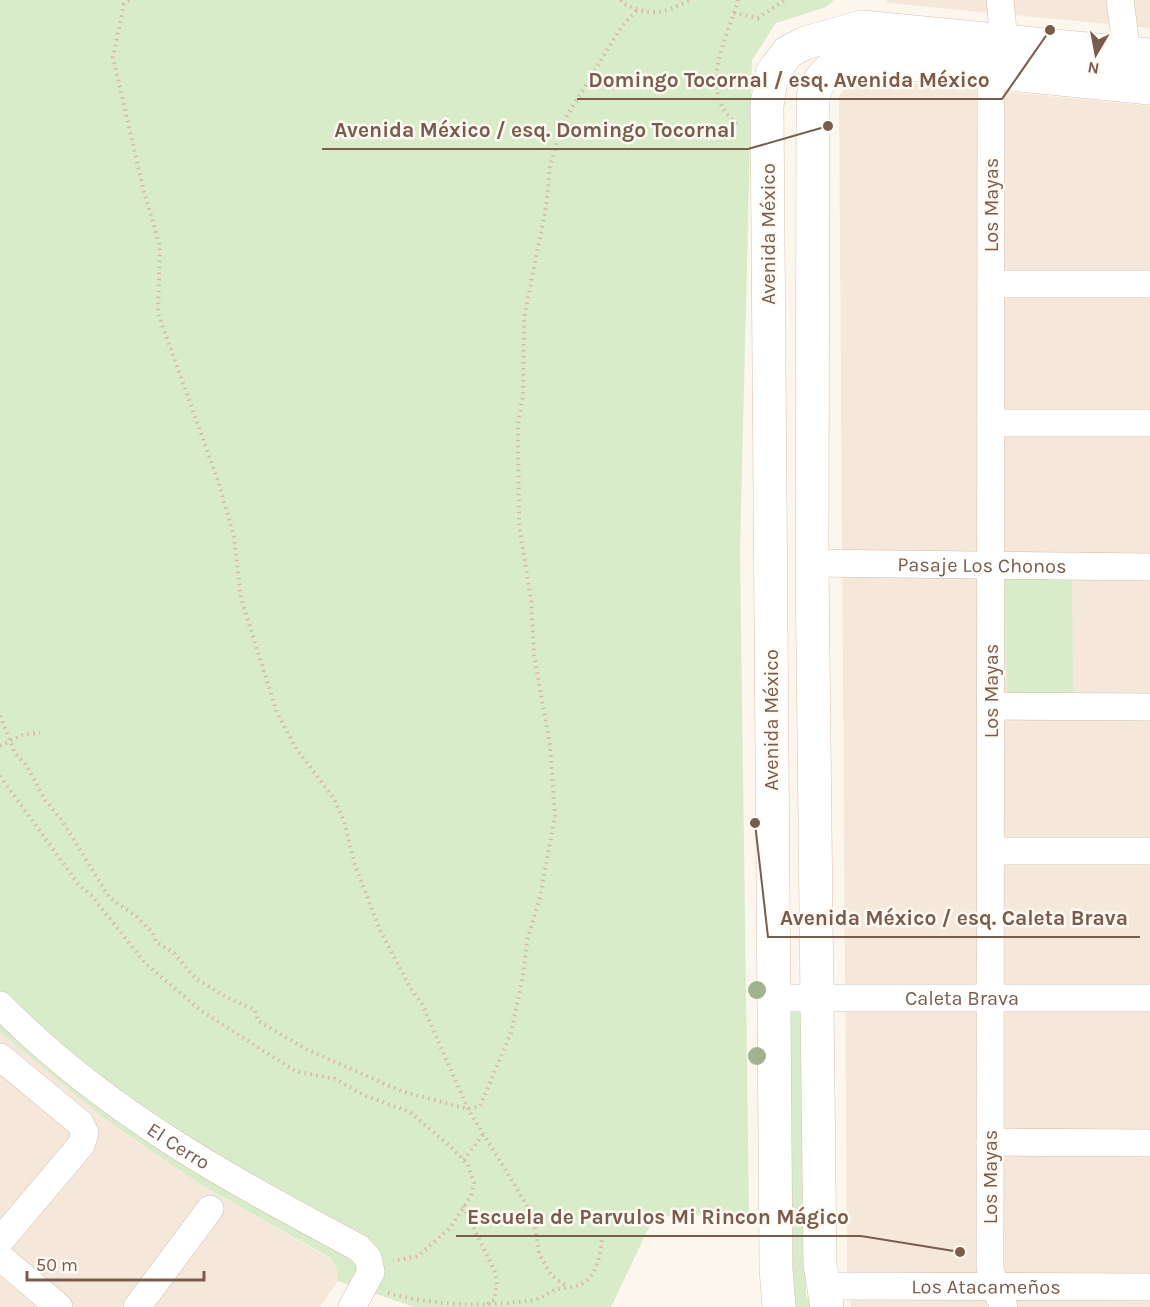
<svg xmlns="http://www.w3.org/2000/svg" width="1150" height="1307" viewBox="0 0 1150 1307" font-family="Karla,sans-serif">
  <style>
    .residential { fill: #f5e8da }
    .green { fill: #d8ecc9 }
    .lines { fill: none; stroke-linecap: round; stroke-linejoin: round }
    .street-casing { stroke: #d1beb0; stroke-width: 28 }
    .secondary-casing { stroke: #d6c0b0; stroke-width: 34 }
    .path { stroke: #d9b8a5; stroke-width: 4; stroke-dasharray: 1.5 4.5; stroke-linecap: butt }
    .street { stroke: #fff; stroke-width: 27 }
    .secondary { stroke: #fff; stroke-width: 33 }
    .tree { fill: #a0b28e }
    .labels { text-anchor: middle; stroke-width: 5; stroke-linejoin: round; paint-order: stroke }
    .street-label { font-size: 20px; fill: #7a5c4d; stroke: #fffaf3 }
    .leader { fill: none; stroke: #7a5c4d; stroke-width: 2 }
    .callout-dot { fill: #7a5c4d; stroke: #fffaf3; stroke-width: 2 }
    .callout-label { font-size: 21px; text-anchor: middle; font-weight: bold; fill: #7a5c4d; stroke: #fffaf3; stroke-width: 5; stroke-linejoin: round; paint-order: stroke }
  </style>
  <rect width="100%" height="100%" fill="#fdf6ec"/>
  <path class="residential" d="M 887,0 L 1150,0 L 1150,28 L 887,3 Z
    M 854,77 L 1150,106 L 1150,1307 L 851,1307 L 847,1270 L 839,96 Z
    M 0,1032 L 101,1116 L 198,1183 L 329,1258 L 337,1269 L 338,1281 L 320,1307 L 0,1307 Z"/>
  <path class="green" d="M 0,0 L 834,0 L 826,7 L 776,23 L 752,60 L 740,551 L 749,1213 L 654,1217 L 611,1307 L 414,1307 L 338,1281 L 337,1269 L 329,1257 L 198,1183 L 101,1116 L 0,1032 Z
    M 1072,575 L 1073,692 L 1007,693 L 1005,576 Z
    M 797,1005 L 806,1008 L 810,1078 L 806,1295 L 812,1307 L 789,1307 L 785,1017 Z"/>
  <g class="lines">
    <defs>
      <g id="street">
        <path d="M 1000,0 L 1004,41"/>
        <path d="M 1120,0 L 1127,52"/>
        <path d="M 991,72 L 990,1267 L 994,1286 L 1004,1307"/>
        <path d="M 991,284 L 1150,284"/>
        <path d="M 991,423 L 1150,423"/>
        <path id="s1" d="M 812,563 L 1150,567"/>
        <path d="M 991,706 L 1150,707"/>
        <path d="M 991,851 L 1150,851"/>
        <path id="s2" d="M 773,998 L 1150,998"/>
        <path id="s3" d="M 0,1005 C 103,1110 230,1180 359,1248 L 368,1258 L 371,1272 L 352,1307"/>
        <path d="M 0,1057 L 80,1123 L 85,1133 L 81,1145 L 0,1241"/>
        <path d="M 990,1142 L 1150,1143"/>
        <path d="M 0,1257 L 59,1307"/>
        <path id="s4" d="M 822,1286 L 1150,1287"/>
        <path d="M 137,1307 L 210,1209"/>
      </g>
      <path id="secondary" d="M 779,1307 L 776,1269 L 767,106 L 772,73 L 788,52 L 805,43 L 862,27 L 1150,55
        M 827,1307 L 820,1264 L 812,563 L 813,96 C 820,72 836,61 861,59 L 1150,88"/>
    </defs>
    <use href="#street" class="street-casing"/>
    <use href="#secondary" class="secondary-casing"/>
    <path class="path" d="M 129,0 L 124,4 L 113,57 L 143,188 L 160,247 L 158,313 L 219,484 L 234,537 L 241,598 L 277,713 L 297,750 L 333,797 L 344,821 L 355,865 L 380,930 L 411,989 L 422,1004 L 468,1109 L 528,1207 L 536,1231 L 539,1253 L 551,1275 L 566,1286
      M 621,0 L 622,3 C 651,16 662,15 689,0
      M 738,0 C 727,40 694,94 740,126
      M 734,13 L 758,18 L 785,0
      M 0,716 L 15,753 L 27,766 L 45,800 L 61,819 L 109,897 L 137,917 L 153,933 L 156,942 L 174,953 L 195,978 L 226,997 L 255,1010 L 258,1021 L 308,1050 L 401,1091 L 468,1109 L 480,1106 L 511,1033 L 523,976 L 527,941 L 540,897 L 555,816 L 550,745 L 534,655 L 531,600 L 519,524 L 518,424 L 523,395 L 524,318 L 546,207 L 550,167 L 562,124 L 622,26 L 637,10
      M 0,746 L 22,735 L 40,733
      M 0,776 L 79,885 L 91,895 L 145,963 L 200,1010 L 295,1071 L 335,1079 L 366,1096 L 410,1112 L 451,1147 L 468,1165 L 474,1183 L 471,1196 L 450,1228 L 418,1256 L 393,1261
      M 464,1160 L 484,1133
      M 463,1206 L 495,1272 L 497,1284 L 494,1300 L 484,1306
      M 388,1293 C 433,1306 488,1307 534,1300 C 541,1298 548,1293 555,1290 C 563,1287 574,1288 581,1284 C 598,1275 601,1253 602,1236"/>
    <use href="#street" class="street"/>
    <use href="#secondary" class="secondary"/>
  </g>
  <g class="tree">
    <circle cx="757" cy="990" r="9"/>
    <circle cx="757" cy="1056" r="9"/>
  </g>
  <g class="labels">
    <g class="street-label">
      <text transform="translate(991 205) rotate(-90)" y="7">Los Mayas</text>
      <text transform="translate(768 234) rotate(-90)" y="7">Avenida México</text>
      <text dy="7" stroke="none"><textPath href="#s1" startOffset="170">Pasaje Los Chonos</textPath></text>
      <text transform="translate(991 691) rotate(-90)" y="7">Los Mayas</text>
      <text transform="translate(771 720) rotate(-90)" y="7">Avenida México</text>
      <text dy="7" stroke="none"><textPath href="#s2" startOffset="189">Caleta Brava</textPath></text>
      <text dy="7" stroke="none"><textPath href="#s3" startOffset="228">El Cerro</textPath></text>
      <text transform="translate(990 1177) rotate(-90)" y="7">Los Mayas</text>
      <text dy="7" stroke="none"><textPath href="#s4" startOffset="164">Los Atacameños</textPath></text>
    </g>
  </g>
  <path class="leader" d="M1050 30L1002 99H577M828 126L748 149H322M755 823L768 937H1140M960 1252L861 1236H456"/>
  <g class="callout-dot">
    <circle cx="1050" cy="30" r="6"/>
    <circle cx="828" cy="126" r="6"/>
    <circle cx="755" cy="823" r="6"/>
    <circle cx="960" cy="1252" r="6"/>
  </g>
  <g class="callout-label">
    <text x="789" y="87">Domingo Tocornal / esq. Avenida México</text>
    <text x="535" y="137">Avenida México / esq. Domingo Tocornal</text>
    <text x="954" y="925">Avenida México / esq. Caleta Brava</text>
    <text x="658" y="1224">Escuela de Parvulos Mi Rincon Mágico</text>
  </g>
  <g transform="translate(1096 54) rotate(190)" stroke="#fffaf3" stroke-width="4.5" paint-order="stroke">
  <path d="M0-4.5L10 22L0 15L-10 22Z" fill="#7a5c4d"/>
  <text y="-9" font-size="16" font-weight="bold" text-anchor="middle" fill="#7a5c4d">N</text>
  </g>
  <path d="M27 1271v9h177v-9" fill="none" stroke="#7a5c4d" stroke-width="3"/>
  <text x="36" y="1271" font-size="18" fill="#7a5c4d" stroke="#fffaf3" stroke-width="4.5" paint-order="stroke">50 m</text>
</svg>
